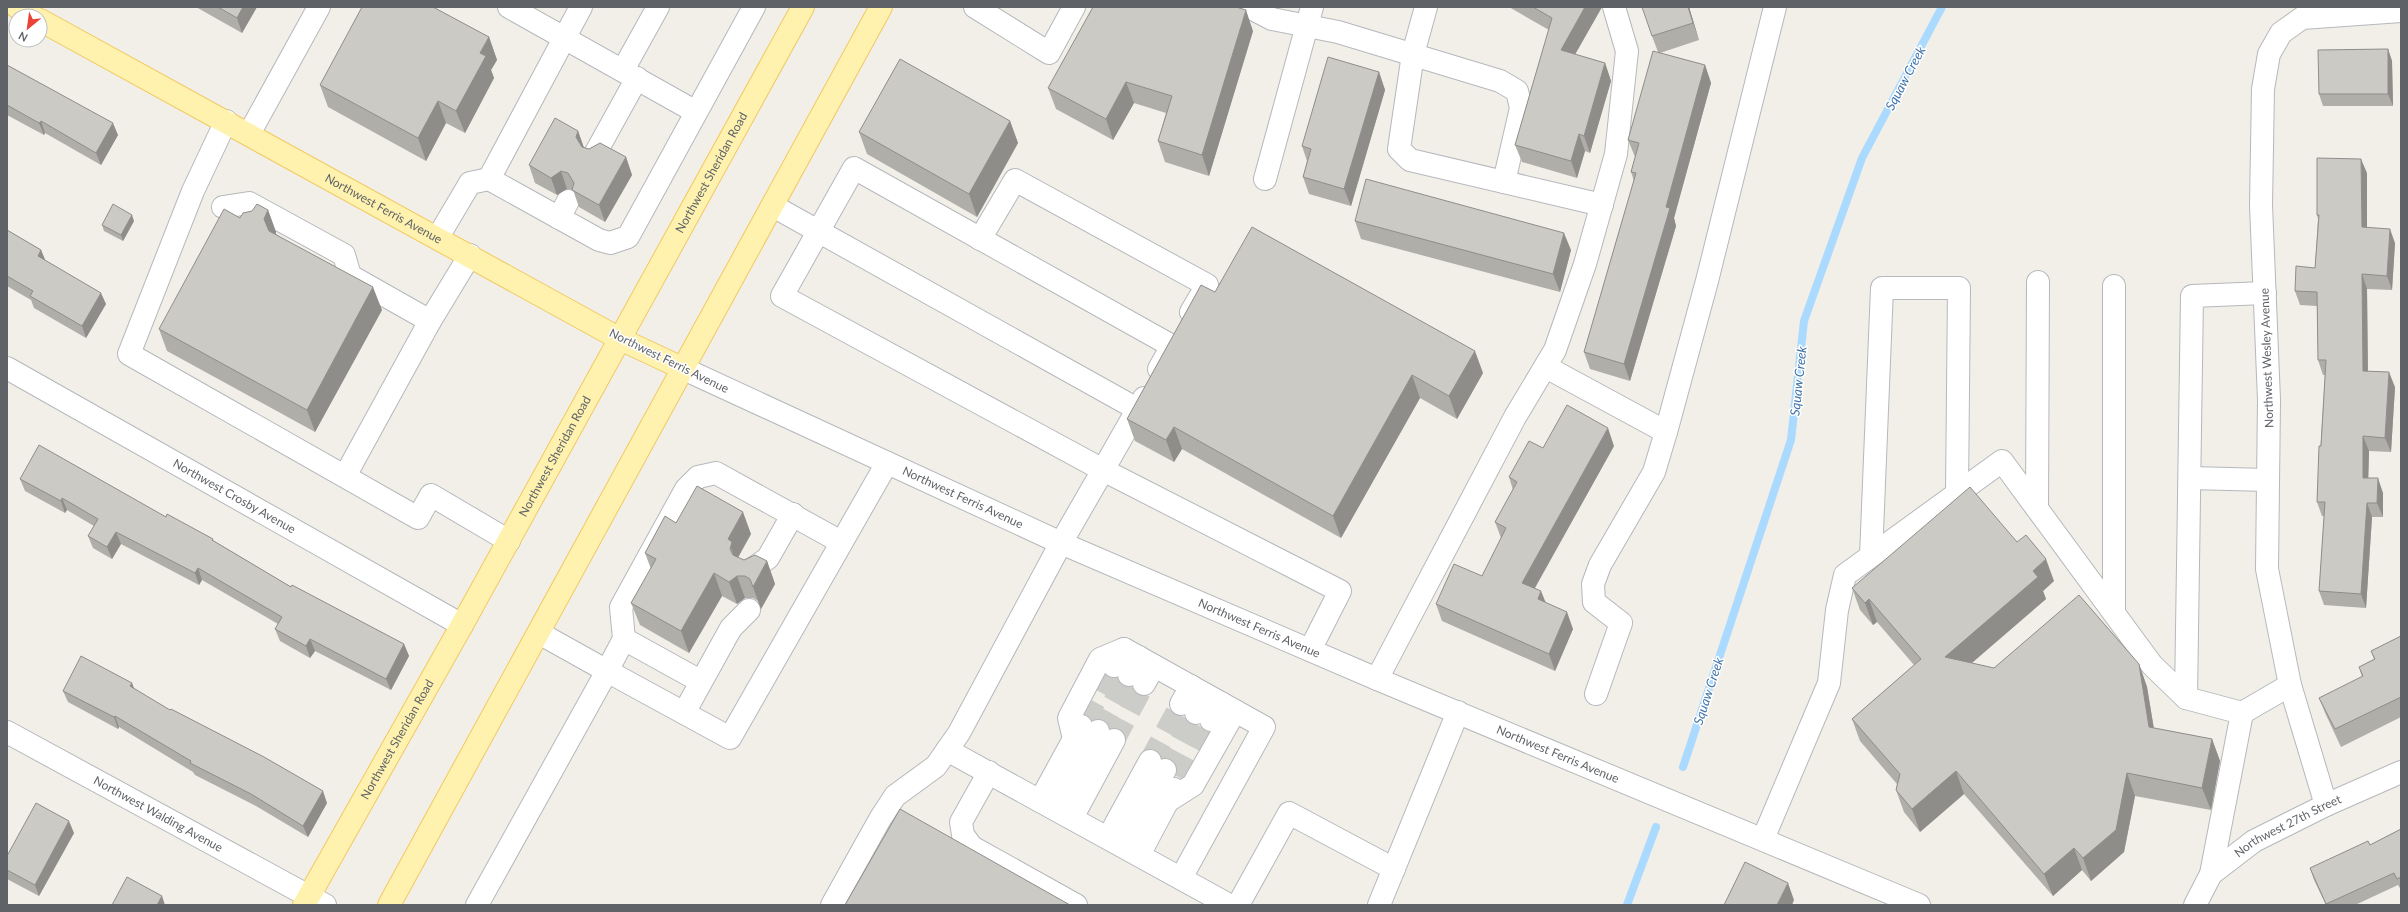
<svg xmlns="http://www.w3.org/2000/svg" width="2408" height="912" viewBox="0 0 2408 912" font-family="Lato,sans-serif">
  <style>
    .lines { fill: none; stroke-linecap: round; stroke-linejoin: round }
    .stream { stroke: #aadaff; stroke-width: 8 }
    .minor-tunnel { stroke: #ccccc8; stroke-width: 22; stroke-dasharray: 22 11; stroke-linecap: butt }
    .minor-casing { stroke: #b5b8bc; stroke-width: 24 }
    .major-casing { stroke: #f2c960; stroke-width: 24 }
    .minor { stroke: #fff; stroke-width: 22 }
    .major { stroke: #fff2af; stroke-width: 22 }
    .wall { fill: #afaea9 }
    .shaded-wall { fill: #8f8d8a }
    .building { fill: #cccac5; stroke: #8f8d8a }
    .labels { text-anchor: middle; stroke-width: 3; stroke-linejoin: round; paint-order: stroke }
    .street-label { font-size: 12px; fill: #5f6368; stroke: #fff }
    .water-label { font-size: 13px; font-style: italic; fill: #4174aa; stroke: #fff }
  </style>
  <rect width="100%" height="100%" fill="#f1efe8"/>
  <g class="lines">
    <path class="stream" d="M 1683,767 L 1791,440 L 1804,321 L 1862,158 L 1942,7
      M 1627,905 L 1656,827"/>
    <path class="minor-tunnel" d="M 1084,721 L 1114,666
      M 1098,731 L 1129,675
      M 1114,740 L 1144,684
      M 1150,761 L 1181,704
      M 1165,770 L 1196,713
      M 1180,778 L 1211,720"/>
    <defs>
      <g id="minor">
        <path d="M 509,7 L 696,112"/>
        <path d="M 975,7 L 1049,53 L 1074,7"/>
        <path d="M 1249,7 L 1272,19 L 1338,32 L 1500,81 L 1517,91 L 1521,108 L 1504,182"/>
        <path d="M 1426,7 L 1413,54 L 1399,149 L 1410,160 L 1602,205"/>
        <path d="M 623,70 L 658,7"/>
        <path d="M 226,121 L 193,191 L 129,354 L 418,518 L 431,495 L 509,541"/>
        <path d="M 249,134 L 319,7"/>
        <path d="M 595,154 L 637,78"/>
        <path d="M 489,179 L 599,240 L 610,243 L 628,237 L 754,7"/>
        <path d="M 1265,179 L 1312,7"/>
        <path d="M 773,206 L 1137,409"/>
        <path d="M 223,207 L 249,203 L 344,255 L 350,276"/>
        <path d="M 559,218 L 568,201"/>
        <path d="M 438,237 L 470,183 L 489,179 L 581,7"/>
        <path d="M 980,239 L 1015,180 L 1207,285 L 1191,312"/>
        <path d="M 347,274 L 430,321"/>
        <path d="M 2114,286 L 2114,613"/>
        <path d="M 1546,367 L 1666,432 L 1707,281 L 1775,7"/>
        <path id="s1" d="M 7,368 L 462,625"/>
        <path id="s2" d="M 684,369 L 1061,543 L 1377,679 L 1919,905"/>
        <path d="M 1144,398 L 1103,470 L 1340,591 L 1310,650"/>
        <path d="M 345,476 L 430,321 L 470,255"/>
        <path d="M 2190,478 L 2268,480"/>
        <path d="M 2037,508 L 2038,282"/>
        <path d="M 1871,556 L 1882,288 L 1959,288 L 1957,493"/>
        <path d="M 751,570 L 768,558 L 793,514"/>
        <path d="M 624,639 L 607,671 L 730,738 L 887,463"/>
        <path d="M 1114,666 L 1124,649 L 1264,727 L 1181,878"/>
        <path d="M 1129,675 L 1139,657"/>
        <path d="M 1377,679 L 1515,417 L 1555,350 L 1585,264 L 1616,154 L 1627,51 L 1614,7"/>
        <path d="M 700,681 L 624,639 L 621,607 L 686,489 L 698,477 L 716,473 L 841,542"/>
        <path d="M 1144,684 L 1154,666"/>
        <path d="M 1596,694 L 1621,623 L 1594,602 L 1593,584 L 1600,565 L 1654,472 L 1666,432"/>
        <path d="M 2186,698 L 2192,296 L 2265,293"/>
        <path d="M 1181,704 L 1191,686"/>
        <path d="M 684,713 L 731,628 L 749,610"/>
        <path d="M 1196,713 L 1206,695"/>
        <path d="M 1211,720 L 1221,703"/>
        <path id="s3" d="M 7,732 L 325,905"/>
        <path d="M 1074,739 L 1069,718 L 1100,659 L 1124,649"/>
        <path d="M 947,750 L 1229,905"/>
        <path d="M 989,772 L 961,822 L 963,835 L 972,847 L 1076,905"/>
        <path d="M 1040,801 L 1081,726"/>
        <path d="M 1168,801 L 1193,785 L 1235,711"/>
        <path d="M 2326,805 L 2290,685 L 2267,569 L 2269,400 L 2261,205 L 2263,89 L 2269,54 L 2281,33 L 2302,18 L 2401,11"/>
        <path d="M 1056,809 L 1098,731"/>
        <path d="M 1072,818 L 1114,740"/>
        <path d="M 1108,838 L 1150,761"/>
        <path d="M 1763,839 L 1829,683 L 1837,610 L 1845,575 L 2002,461 L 2152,665 L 2186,698 L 2242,713"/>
        <path d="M 1125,847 L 1165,770"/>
        <path d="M 1139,855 L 1174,789"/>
        <path d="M 2211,874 L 2242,713 L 2290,685"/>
        <path d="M 477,905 L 607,671 L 539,633"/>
        <path d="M 832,905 L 880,819 L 895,796 L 936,766 L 959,733 L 1061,543 L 1103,470 L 782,296 L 854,168 L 1172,346 L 1159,369"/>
        <path d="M 1238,905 L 1289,813 L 1394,869"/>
        <path d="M 1379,905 L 1458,712"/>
        <path id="s4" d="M 2195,905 L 2211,874 L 2254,841 L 2326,805 L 2401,772"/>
      </g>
      <g id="major">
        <path d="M 17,7 L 33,16"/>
        <path id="s5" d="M 40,20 L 620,339 L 684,369"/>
        <path id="s6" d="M 304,905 L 462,625 L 803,7"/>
        <path d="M 389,905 L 881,7"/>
      </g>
    </defs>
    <use href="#minor" class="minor-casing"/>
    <use href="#major" class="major-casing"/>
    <use href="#minor" class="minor"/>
    <use href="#major" class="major"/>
  </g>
  <path class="wall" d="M 196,7 L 257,7 L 242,33 Z
    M 1509,7 L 1602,7 L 1575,54 L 1605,63 L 1611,81 L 1590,153 L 1585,151 L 1577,178 L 1522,162 L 1515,145 L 1549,30 Z
    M 1689,7 L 1699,40 L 1660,53 L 1705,65 L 1711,83 L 1674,218 L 1676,226 L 1630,381 L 1590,369 L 1584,352 L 1634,181 L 1631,172 L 1635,157 L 1628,140 L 1658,52 L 1652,36 Z
    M 1253,31 L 1209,176 L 1165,162 L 1158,141 L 1166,113 L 1134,103 L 1113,140 L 1056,109 L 1048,88 Z
    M 489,37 L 497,60 L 491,70 L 494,78 L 465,133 L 446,123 L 426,161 L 328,107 L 320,85 Z
    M 2388,49 L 2392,61 L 2393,106 L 2323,106 L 2319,94 Z
    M 7,65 L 118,135 L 101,165 L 45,133 L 44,135 L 7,115 Z
    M 1379,72 L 1385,90 L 1351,206 L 1309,194 L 1303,177 L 1307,161 L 1302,146 Z
    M 1010,121 L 1018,143 L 977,217 L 867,154 L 859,132 Z
    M 578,131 L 584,148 L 626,157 L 632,175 L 605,222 L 579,207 L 573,190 L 567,189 L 557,195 L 535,183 L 529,165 Z
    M 2367,173 L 2367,227 L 2395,243 L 2392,290 L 2367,289 L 2368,371 L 2395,387 L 2391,452 L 2369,451 L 2368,478 L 2383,493 L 2383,517 L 2372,517 L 2366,608 L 2324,605 L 2319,591 L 2324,516 L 2322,516 L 2317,502 L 2325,375 L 2323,375 L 2318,360 L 2317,306 L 2300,305 L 2295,291 L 2315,268 L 2318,219 L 2317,215 Z
    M 268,210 L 276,232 L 276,234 L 382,310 L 315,432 L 167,351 L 159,329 Z
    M 134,221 L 123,241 L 104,231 L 102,225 Z
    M 1355,221 L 1571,250 L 1560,292 L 1361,239 Z
    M 7,230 L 41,250 L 45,260 L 106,304 L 86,338 L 34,308 L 31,300 L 7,286 Z
    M 1215,292 L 1483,373 L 1457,419 L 1420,398 L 1341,538 L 1182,449 L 1174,462 L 1135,441 L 1127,419 Z
    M 1614,446 L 1535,588 L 1545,602 L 1573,629 L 1555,671 L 1442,621 L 1436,604 L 1482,576 L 1501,538 L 1495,522 L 1513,490 L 1509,477 L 1543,448 Z
    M 20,479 L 166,517 L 213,539 L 214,541 L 291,587 L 404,644 L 409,656 L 391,690 L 315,651 L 310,658 L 280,641 L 275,629 L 278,624 L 202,580 L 199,585 L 121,544 L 112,559 L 93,548 L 88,536 L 94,526 L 67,510 L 65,513 L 25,491 Z
    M 676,523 L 751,534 L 738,558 L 744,560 L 767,561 L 775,584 L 761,609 L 758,601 L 753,598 L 745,598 L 737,604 L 722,596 L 689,653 L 640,625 L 631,603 L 651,569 L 645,553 Z
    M 2017,542 L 2054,581 L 2043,591 L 2046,599 L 1972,663 L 1994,668 L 2139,664 L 2147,687 L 2154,728 L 2212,739 L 2220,761 L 2211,810 L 2135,796 L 2124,852 L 2091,881 L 2082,870 L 2053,896 L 1964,794 L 1920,832 L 1904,812 L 1896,790 L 1897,784 L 1860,741 L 1852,719 L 1914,665 L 1877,622 L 1873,625 L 1860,610 L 1852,588 Z
    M 2401,636 L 2401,717 L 2341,747 L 2326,715 L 2319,698 L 2362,677 L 2359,667 L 2374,659 L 2371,651 Z
    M 132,683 L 134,689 L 327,803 L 308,837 L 256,806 L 195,775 L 193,772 L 119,727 L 118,729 L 68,702 L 63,691 Z
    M 2401,829 L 2401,890 L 2398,885 L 2355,905 L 2326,905 L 2314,880 L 2310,868 L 2370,845 Z
    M 74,833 L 39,896 L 7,879 L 7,856 Z"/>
  <path class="shaded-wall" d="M 243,7 L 257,7 L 242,33 L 237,18 Z
    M 1585,7 L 1602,7 L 1568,67 L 1561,50 Z
    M 1688,7 L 1689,7 L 1699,40 L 1693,23 Z
    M 1246,10 L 1253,31 L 1209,176 L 1202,155 Z
    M 489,37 L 497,60 L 491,70 L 494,78 L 465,133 L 456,111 L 480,53 Z
    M 2388,49 L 2392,61 L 2393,106 L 2388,94 Z
    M 1605,63 L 1611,81 L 1590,153 L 1584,136 Z
    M 1705,65 L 1711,83 L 1674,218 L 1676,226 L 1630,381 L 1624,364 L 1666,207 Z
    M 1379,72 L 1385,90 L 1351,206 L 1344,189 Z
    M 1126,82 L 1134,103 L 1113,140 L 1106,119 Z
    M 438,101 L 446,123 L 426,161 L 418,138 Z
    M 41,121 L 45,133 L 44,135 L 39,123 Z
    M 1010,121 L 1018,143 L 977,217 L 969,194 Z
    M 113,123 L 118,135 L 101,165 L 96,153 Z
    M 578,131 L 584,148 L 583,155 L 576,137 Z
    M 1579,134 L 1585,151 L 1577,178 L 1571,161 Z
    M 626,157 L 632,175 L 605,222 L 599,205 Z
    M 2361,159 L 2367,173 L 2367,241 L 2362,227 Z
    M 561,171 L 567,189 L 557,195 L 551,178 Z
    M 268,210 L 276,232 L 273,242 L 264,219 Z
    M 132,215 L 134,221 L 123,241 L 121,235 Z
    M 2390,229 L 2395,243 L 2392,290 L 2387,276 Z
    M 1564,233 L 1571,250 L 1560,292 L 1553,274 Z
    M 41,250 L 46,262 L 38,256 Z
    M 2362,274 L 2367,289 L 2368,385 L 2363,371 Z
    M 373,287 L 382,310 L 315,432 L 307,410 Z
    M 101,293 L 106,304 L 86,338 L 82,326 Z
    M 1475,351 L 1483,373 L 1457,419 L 1449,396 Z
    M 2389,372 L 2395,387 L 2391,452 L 2385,438 Z
    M 1412,375 L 1420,398 L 1341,538 L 1333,516 Z
    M 1174,427 L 1182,449 L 1174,462 L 1166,440 Z
    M 1608,428 L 1614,446 L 1528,600 L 1522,583 Z
    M 2363,436 L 2369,451 L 2368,492 L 2363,478 Z
    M 2378,478 L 2383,493 L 2383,517 L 2377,503 Z
    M 62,498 L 67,510 L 65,513 L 61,501 Z
    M 2367,503 L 2372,517 L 2366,608 L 2361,594 Z
    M 743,512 L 751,534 L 738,557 L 740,564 L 739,571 L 728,539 Z
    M 116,532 L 121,544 L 112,559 L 107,547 Z
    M 2046,559 L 2054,581 L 2043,591 L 2046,599 L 1953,679 L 1945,657 L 2033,571 Z
    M 767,561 L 775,584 L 761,609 L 753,587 Z
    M 198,568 L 202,580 L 199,585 L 195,573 Z
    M 714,573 L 722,596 L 689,653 L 681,631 Z
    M 737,576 L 745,598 L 737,604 L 729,582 Z
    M 1541,591 L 1548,608 L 1538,599 Z
    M 1869,599 L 1877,622 L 1873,625 L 1865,603 Z
    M 1567,612 L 1573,629 L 1555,671 L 1549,654 Z
    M 310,639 L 315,651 L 310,658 L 306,646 Z
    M 404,644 L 409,656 L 391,690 L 386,679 Z
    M 2139,664 L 2147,687 L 2157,749 L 2149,727 Z
    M 132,683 L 136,694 L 130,686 Z
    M 115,716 L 119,727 L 118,729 L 114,717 Z
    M 2212,739 L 2220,761 L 2211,810 L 2202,788 Z
    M 1956,771 L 1964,794 L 1920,832 L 1912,809 Z
    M 2127,773 L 2135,796 L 2124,852 L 2091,881 L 2083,858 Z
    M 323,791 L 327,803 L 308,837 L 303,826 Z
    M 69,821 L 74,833 L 39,896 L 35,885 Z
    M 2074,848 L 2082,870 L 2053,896 L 2044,874 Z
    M 1788,883 L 1794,900 L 1792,905 L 1777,905 Z
    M 162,896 L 165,905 L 157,905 Z"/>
  <path class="building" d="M 218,7 L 243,7 L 237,18 Z
    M 362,7 L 433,7 L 489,37 L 480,53 L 486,56 L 456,111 L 438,101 L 418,138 L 320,85 Z
    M 1093,7 L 1236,7 L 1246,10 L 1202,155 L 1158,141 L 1172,96 L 1126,82 L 1106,119 L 1048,88 Z
    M 1533,7 L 1585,7 L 1561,50 L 1605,63 L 1584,136 L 1579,134 L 1571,161 L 1515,145 L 1552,18 Z
    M 1642,7 L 1688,7 L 1693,23 L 1652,36 Z
    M 2388,49 L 2388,94 L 2319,94 L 2318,50 Z
    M 1653,51 L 1705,65 L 1666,207 L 1670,208 L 1624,364 L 1584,352 L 1636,173 L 1631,172 L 1639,143 L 1628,140 Z
    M 1328,57 L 1379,72 L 1344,189 L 1303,177 L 1311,149 L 1302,146 Z
    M 900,59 L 1010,121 L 969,194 L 859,132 Z
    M 7,65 L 113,123 L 96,153 L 41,121 L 39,123 L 7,105 Z
    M 555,118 L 578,131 L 576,137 L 582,147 L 589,149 L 600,143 L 626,157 L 599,205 L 572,190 L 574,183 L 568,173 L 561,171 L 551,178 L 529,165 Z
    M 2317,158 L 2361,159 L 2362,227 L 2390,229 L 2387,276 L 2362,274 L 2363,371 L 2389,372 L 2385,438 L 2363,436 L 2363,478 L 2378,478 L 2377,503 L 2367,503 L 2361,594 L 2319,591 L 2325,502 L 2317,502 L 2319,446 L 2321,446 L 2326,360 L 2318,360 L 2317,292 L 2295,291 L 2296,266 L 2315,268 L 2319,215 L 2317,215 Z
    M 1366,179 L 1564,233 L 1553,274 L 1355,221 Z
    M 113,204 L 132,215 L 121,235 L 102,225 Z
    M 257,204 L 268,210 L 264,219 L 269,231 L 373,287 L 307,410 L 159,329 L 224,209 L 240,218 L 243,213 L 252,211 Z
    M 1252,227 L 1475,351 L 1449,396 L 1412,375 L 1333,516 L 1174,427 L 1166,440 L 1127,419 L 1201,285 L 1215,292 Z
    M 7,230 L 41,250 L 38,256 L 101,293 L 82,326 L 30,296 L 33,291 L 7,276 Z
    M 1567,405 L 1608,428 L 1522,583 L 1541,591 L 1538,599 L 1567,612 L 1549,654 L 1436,604 L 1454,564 L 1482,576 L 1506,528 L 1495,522 L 1517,482 L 1509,477 L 1529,441 L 1543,448 Z
    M 39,445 L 166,517 L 167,514 L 213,539 L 212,540 L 291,587 L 292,585 L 404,644 L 386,679 L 310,639 L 306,646 L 275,629 L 282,617 L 198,568 L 195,573 L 116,532 L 107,547 L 88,536 L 98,519 L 62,498 L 61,501 L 20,479 Z
    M 697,486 L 743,512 L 728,539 L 732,542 L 730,549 L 733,555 L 744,560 L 755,555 L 767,561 L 753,587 L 750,579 L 745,576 L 737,576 L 729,582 L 714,573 L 681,631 L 631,603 L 656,559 L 645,553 L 665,516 L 676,523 Z
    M 1970,487 L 2017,542 L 2026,535 L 2046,559 L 2033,571 L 2038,577 L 1945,657 L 1994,668 L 2079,595 L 2139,664 L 2149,727 L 2212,739 L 2202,788 L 2127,773 L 2116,830 L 2083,858 L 2074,848 L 2044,874 L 1956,771 L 1912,809 L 1896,790 L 1900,774 L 1852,719 L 1921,659 L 1869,599 L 1865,603 L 1852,588 Z
    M 2401,636 L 2401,697 L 2335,729 L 2319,698 L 2363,676 L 2359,667 L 2375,659 L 2371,651 Z
    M 81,656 L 132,683 L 130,686 L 170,710 L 171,709 L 264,757 L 323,791 L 303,826 L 251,794 L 190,763 L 191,761 L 115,716 L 114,717 L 63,691 Z
    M 36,803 L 69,821 L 35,885 L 7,870 L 7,856 Z
    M 900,809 L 1070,905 L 845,905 Z
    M 2401,829 L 2401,877 L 2397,879 L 2394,873 L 2326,904 L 2310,868 L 2368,841 L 2370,845 Z
    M 1745,862 L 1788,883 L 1777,905 L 1724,905 Z
    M 127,877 L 162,896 L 157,905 L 112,905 Z"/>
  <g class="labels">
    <g class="street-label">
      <text dy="4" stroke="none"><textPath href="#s6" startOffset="838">Northwest Sheridan Road</textPath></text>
      <text dy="4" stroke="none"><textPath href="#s5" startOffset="392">Northwest Ferris Avenue</textPath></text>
      <text transform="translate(2267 358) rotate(-92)" y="4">Northwest Wesley Avenue</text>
      <text transform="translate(669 361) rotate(26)" y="4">Northwest Ferris Avenue</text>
      <text dy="4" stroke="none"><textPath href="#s6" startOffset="514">Northwest Sheridan Road</textPath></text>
      <text dy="4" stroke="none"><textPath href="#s1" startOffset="261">Northwest Crosby Avenue</textPath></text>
      <text dy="4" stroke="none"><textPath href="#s2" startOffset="307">Northwest Ferris Avenue</textPath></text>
      <text dy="4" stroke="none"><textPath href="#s2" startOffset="631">Northwest Ferris Avenue</textPath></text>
      <text dy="4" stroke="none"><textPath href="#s6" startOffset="190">Northwest Sheridan Road</textPath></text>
      <text dy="4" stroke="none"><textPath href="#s2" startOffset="955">Northwest Ferris Avenue</textPath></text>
      <text dy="4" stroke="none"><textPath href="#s3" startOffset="172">Northwest Walding Avenue</textPath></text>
      <text dy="4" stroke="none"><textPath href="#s4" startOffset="126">Northwest 27th Street</textPath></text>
    </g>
    <g class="water-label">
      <text transform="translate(1905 78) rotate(-62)" y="5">Squaw Creek</text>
      <text transform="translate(1798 381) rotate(-84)" y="5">Squaw Creek</text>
      <text transform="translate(1708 691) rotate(-72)" y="5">Squaw Creek</text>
    </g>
  </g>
  <rect width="2408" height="912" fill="none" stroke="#5f6368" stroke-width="16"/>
  <g transform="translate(28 28) rotate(209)"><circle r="19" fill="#ffffff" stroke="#bfc1c3"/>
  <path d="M0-3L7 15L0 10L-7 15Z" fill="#ea4335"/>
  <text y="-6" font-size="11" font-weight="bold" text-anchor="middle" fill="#5f6368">N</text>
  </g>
</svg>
